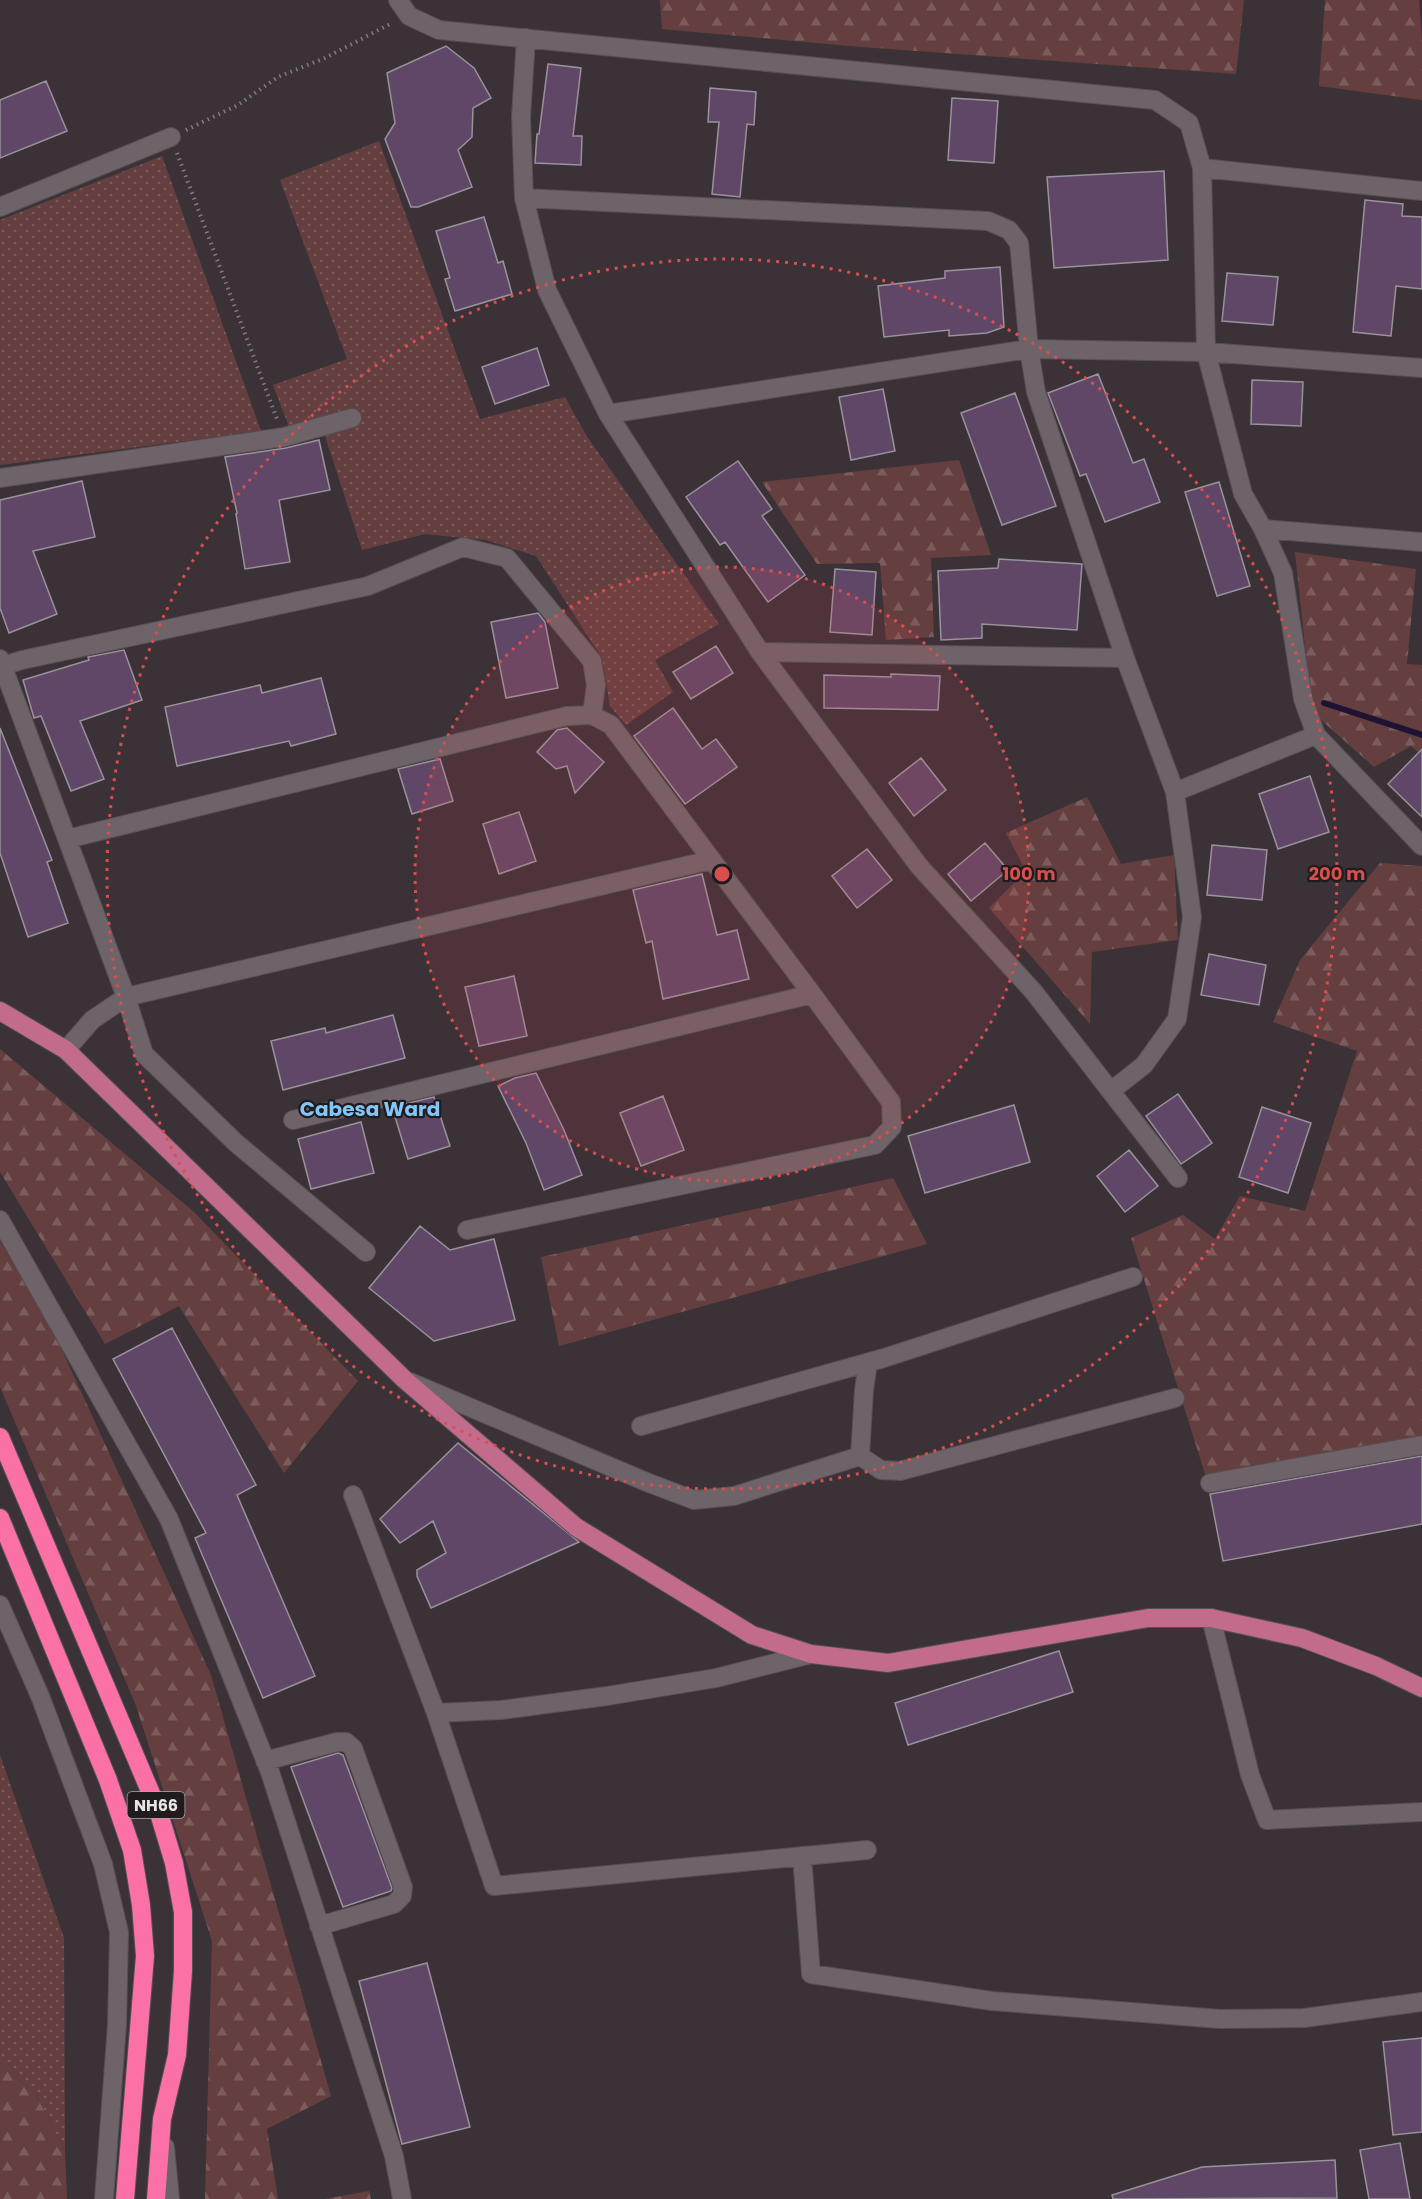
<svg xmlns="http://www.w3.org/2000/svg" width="1422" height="2199" viewBox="0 0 1422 2199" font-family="Poppins,sans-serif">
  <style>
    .grass { fill: url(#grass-dots) }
    .forest { fill: url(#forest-firs) }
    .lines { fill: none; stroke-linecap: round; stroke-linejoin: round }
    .stream { stroke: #201332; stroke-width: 6 }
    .building { fill: #614767; stroke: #99929b; stroke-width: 1.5 }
    .minor-casing { stroke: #564f53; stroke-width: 20 }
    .major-casing { stroke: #564f53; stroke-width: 20 }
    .highway-casing { stroke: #564f53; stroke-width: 20 }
    .path { stroke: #837c81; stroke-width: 4; stroke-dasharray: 1.5 4.5; stroke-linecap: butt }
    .minor { stroke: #6d6369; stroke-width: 18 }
    .major { stroke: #c26b8d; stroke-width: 18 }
    .highway { stroke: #fb71a5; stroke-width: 18 }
    .ring { fill: none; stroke: #da4e4e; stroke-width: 3; stroke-dasharray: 3 6 }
    .labels { text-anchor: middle; stroke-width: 4.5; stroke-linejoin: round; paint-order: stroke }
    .shield { fill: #201c1e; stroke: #ada8ab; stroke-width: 1.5 }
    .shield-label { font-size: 16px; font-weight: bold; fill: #eae4e8 }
    .neighbourhood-label { font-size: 20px; font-weight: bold; fill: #83c6f9; stroke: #201c1e }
    .centre { fill: #da4e4e; stroke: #201c1e; stroke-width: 3 }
    .ring-label { font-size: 18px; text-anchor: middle; font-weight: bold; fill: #da4e4e; stroke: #201c1e; stroke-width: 4.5; stroke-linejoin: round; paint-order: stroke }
  </style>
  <defs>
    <pattern id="grass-dots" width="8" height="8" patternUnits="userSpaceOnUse" patternTransform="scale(1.5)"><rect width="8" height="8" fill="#653f40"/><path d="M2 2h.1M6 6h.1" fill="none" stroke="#7b5b5c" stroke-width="1.8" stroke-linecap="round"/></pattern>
    <pattern id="forest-firs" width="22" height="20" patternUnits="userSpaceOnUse" patternTransform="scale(1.5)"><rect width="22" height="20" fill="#653f40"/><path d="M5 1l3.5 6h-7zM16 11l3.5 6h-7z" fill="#7b5b5c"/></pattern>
  </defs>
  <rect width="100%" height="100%" fill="#3b3238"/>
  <path class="grass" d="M 379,141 L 480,419 L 565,397 L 586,435 L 719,624 L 655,660 L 673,692 L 626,725 L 610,706 L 602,658 L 536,556 L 486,540 L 425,534 L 362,550 L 325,436 L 294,440 L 273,385 L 347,359 L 280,180 Z
    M 162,156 L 261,431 L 0,465 L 0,220 Z
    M 0,1755 L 64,1938 L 65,2151 L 36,2095 L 0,2063 Z"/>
  <path class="forest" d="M 660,0 L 1244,0 L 1236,74 L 861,47 L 662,29 Z
    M 1325,0 L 1419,0 L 1422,41 L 1422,100 L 1319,86 Z
    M 959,460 L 991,555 L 931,558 L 934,637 L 886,640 L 880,563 L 817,564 L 762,482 Z
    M 1295,552 L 1416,569 L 1407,664 L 1422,665 L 1422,755 L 1411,746 L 1374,767 L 1312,712 Z
    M 1087,797 L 1121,864 L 1174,855 L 1178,940 L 1092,952 L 1090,1024 L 989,908 L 1026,871 L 1006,833 Z
    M 1380,863 L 1422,866 L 1422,1439 L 1206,1477 L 1131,1238 L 1183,1215 L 1215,1239 L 1240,1196 L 1305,1211 L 1357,1051 L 1273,1022 L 1300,960 Z
    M 0,1049 L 194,1212 L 358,1381 L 284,1473 L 179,1306 L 105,1344 L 0,1172 Z
    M 893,1178 L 927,1244 L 559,1346 L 541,1257 Z
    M 0,1241 L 56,1337 L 211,1675 L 331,2096 L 267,2129 L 278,2199 L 205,2199 L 212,1941 L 135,1703 L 0,1387 Z
    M 0,2063 L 36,2095 L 65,2151 L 67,2199 L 0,2199 Z
    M 369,2191 L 371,2199 L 325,2199 Z"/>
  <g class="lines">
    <path class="stream" d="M 1324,703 L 1422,735"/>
  </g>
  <path class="building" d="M 446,46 L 474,68 L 491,98 L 473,108 L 472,137 L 458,150 L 472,187 L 418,207 L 411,207 L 385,139 L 395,123 L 387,73 Z
    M 548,64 L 581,68 L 573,136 L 582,136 L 581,165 L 535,163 L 537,134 L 539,134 Z
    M 46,81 L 67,131 L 0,158 L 0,100 Z
    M 710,88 L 756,92 L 754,125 L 747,124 L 740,197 L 712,194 L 719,122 L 708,122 Z
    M 952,98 L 998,101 L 994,163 L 948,160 Z
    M 1164,171 L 1168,260 L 1054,268 L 1047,177 Z
    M 1365,200 L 1403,204 L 1402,216 L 1422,217 L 1422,289 L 1396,286 L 1391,336 L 1353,332 Z
    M 484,217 L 498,263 L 503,261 L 512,294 L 455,311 L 445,279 L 450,278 L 436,231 Z
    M 1000,267 L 1004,327 L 987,333 L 949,336 L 949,330 L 884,337 L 878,286 L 945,278 L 945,271 Z
    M 1227,273 L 1278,277 L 1273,325 L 1222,321 Z
    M 537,348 L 549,385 L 495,404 L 482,367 Z
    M 1098,374 L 1133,463 L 1144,459 L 1160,502 L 1105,522 L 1086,474 L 1080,476 L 1048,393 Z
    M 1252,380 L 1303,382 L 1301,426 L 1251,424 Z
    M 883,389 L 895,451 L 851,460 L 839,397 Z
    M 1015,393 L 1056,506 L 1002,525 L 961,413 Z
    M 319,440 L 330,490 L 279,500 L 290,562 L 245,569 L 236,514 L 237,513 L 225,457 L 286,448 Z
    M 738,461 L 772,509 L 762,516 L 805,575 L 768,602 L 725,542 L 720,545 L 686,497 Z
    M 82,481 L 95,537 L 33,551 L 57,614 L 9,633 L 0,608 L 0,500 Z
    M 1219,482 L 1250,586 L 1217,596 L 1185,492 Z
    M 999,559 L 1082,564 L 1077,630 L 982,624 L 982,638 L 941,640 L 938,571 L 998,568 Z
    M 835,569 L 876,572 L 872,635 L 830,632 Z
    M 538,613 L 545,622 L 558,688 L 506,698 L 491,622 Z
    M 716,646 L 733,673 L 691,699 L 673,672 Z
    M 124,650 L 142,700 L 80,721 L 104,779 L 71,791 L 41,716 L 34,718 L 23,680 L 89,660 L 88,657 Z
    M 891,674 L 940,676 L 938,710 L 824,708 L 824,675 L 891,677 Z
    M 321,678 L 336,734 L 291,746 L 289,741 L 177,766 L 165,707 L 260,685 L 262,693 Z
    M 673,708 L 702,749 L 716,739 L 737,767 L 685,804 L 634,736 Z
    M 0,728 L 52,860 L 47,862 L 68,923 L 28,937 L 0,853 Z
    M 567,728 L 604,762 L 575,793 L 567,766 L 556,769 L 537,752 L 557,730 Z
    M 1422,749 L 1422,817 L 1388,784 Z
    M 921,758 L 946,790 L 914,816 L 889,783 Z
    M 440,759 L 453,801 L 412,814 L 398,769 Z
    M 1310,776 L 1329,832 L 1278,849 L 1259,794 Z
    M 519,812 L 536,861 L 499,874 L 483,824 Z
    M 985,843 L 1008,870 L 971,901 L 948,874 Z
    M 1212,845 L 1267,850 L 1262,900 L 1207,895 Z
    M 867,849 L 892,880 L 857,908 L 832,876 Z
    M 702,874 L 717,935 L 737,930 L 749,979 L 663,999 L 652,941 L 646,943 L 633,890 Z
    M 1209,954 L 1266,965 L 1259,1005 L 1201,995 Z
    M 514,976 L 527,1036 L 479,1046 L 465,987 Z
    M 393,1015 L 405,1058 L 283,1090 L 271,1041 L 325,1028 L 326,1033 Z
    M 536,1073 L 564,1130 L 582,1175 L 544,1190 L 526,1143 L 498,1086 L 515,1078 Z
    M 1178,1094 L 1212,1143 L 1181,1164 L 1146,1116 Z
    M 663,1096 L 684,1150 L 641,1166 L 620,1113 Z
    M 434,1097 L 450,1146 L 408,1159 L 392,1107 Z
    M 1014,1105 L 1030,1162 L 925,1193 L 908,1136 Z
    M 1262,1107 L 1311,1123 L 1288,1193 L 1239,1177 Z
    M 361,1122 L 374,1173 L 311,1189 L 298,1139 Z
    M 1129,1150 L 1158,1186 L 1125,1212 L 1097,1176 Z
    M 420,1226 L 450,1250 L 494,1239 L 515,1320 L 434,1341 L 369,1288 Z
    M 172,1328 L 256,1485 L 237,1495 L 315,1676 L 263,1698 L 195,1538 L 206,1533 L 113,1359 Z
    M 458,1443 L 579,1542 L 431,1608 L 417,1576 L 417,1570 L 446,1553 L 433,1521 L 400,1543 L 380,1519 Z
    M 1422,1456 L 1422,1524 L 1223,1561 L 1210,1494 Z
    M 1059,1651 L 1073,1692 L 908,1745 L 895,1703 Z
    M 338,1753 L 343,1755 L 392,1888 L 391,1891 L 343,1907 L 291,1767 Z
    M 427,1963 L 470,2127 L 402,2144 L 359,1981 Z
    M 1422,2038 L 1422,2132 L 1393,2135 L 1383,2042 Z
    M 1400,2143 L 1410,2199 L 1369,2199 L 1360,2150 Z
    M 1335,2160 L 1337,2198 L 1113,2199 L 1112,2195 L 1202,2167 Z"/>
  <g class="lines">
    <defs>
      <path id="minor" d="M 398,0 L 409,16 L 439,30 L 1155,100 L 1189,123 L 1202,168 L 1206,352 L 1243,494 L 1263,529 L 1283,573 L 1303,699 L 1316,735 L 1422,846
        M 526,38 L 521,117 L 524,198 L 547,290 L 608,414 L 760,652 L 919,866 L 1033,991 L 1178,1178
        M 1202,168 L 1422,191
        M 524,198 L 988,221 L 1009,230 L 1019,243 L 1029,349 L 1036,392 L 1125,658 L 1175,792 L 1192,917 L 1177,1019 L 1144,1065 L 1111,1091
        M 0,207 L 171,137
        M 608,414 L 1029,349 L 1206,352 L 1422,368
        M 0,478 L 284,437 L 352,418
        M 1263,529 L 1422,542
        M 760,652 L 1125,658
        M 0,659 L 126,997 L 144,1054 L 236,1143 L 366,1252
        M 3,666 L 22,660 L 368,586 L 463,547 L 507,558 L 592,661 L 596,685 L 592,715
        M 1175,792 L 1316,735
        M 67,839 L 567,716 L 592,715 L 611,725 L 812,994 L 891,1102 L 892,1127 L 875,1145 L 467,1230
        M 66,1050 L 92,1020 L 126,997 L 711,860
        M 293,1120 L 812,994
        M 0,1220 L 169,1519 L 270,1772 L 394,2156 L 402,2199
        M 410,1382 L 649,1483 L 694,1500 L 734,1496 L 860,1456 L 864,1390 L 868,1363
        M 641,1426 L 884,1358 L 1133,1277
        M 860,1456 L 881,1470 L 900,1471 L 1175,1398
        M 1210,1483 L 1422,1445
        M 353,1495 L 436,1713
        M 0,1605 L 40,1696 L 103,1864 L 119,1932 L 117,2025 L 104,2199
        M 1211,1618 L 1250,1775 L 1267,1820 L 1422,1812
        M 811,1654 L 716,1678 L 607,1696 L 501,1710 L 436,1713 L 494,1886 L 867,1850
        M 265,1761 L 337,1742 L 346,1742 L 353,1748 L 403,1887 L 402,1896 L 394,1904 L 319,1926
        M 802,1856 L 811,1974 L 992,2001 L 1220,2019 L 1304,2018 L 1422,2002
        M 165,2147 L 170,2199"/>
      <path id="major" d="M 0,1011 L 66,1050 L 405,1380 L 576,1527 L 752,1635 L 811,1654 L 888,1663 L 1148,1618 L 1211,1618 L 1302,1638 L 1376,1666 L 1422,1688"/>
      <path id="highway" d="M 0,1437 L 158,1810 L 174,1863 L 183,1912 L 183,1971 L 177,2055 L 162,2119 L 156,2199
        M 0,1518 L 108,1780 L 132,1850 L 141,1905 L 145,1956 L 125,2199"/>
    </defs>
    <use href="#minor" class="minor-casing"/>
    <use href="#major" class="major-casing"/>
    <use href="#highway" class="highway-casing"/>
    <path class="path" d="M 186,130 L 238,105 L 278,77 L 325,58 L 392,23
      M 177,153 L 277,419"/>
    <use href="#minor" class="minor"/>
    <use href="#major" class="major"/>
    <use href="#highway" class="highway"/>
  </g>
  <circle cx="722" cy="874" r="307" fill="#da4e4e" fill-opacity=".12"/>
  <g class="ring">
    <circle cx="722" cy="874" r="307"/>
    <circle cx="722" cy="874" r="615"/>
  </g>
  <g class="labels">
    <rect class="shield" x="127.5" y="1792" width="57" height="26" rx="4.5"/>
    <g class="shield-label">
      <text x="156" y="1811">NH66</text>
    </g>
    <g class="neighbourhood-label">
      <text x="370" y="1116">Cabesa Ward</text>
    </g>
  </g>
  <circle cx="722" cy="874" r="9" class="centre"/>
  <g class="ring-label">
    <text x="1029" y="880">100 m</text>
    <text x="1337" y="880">200 m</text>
  </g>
</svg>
